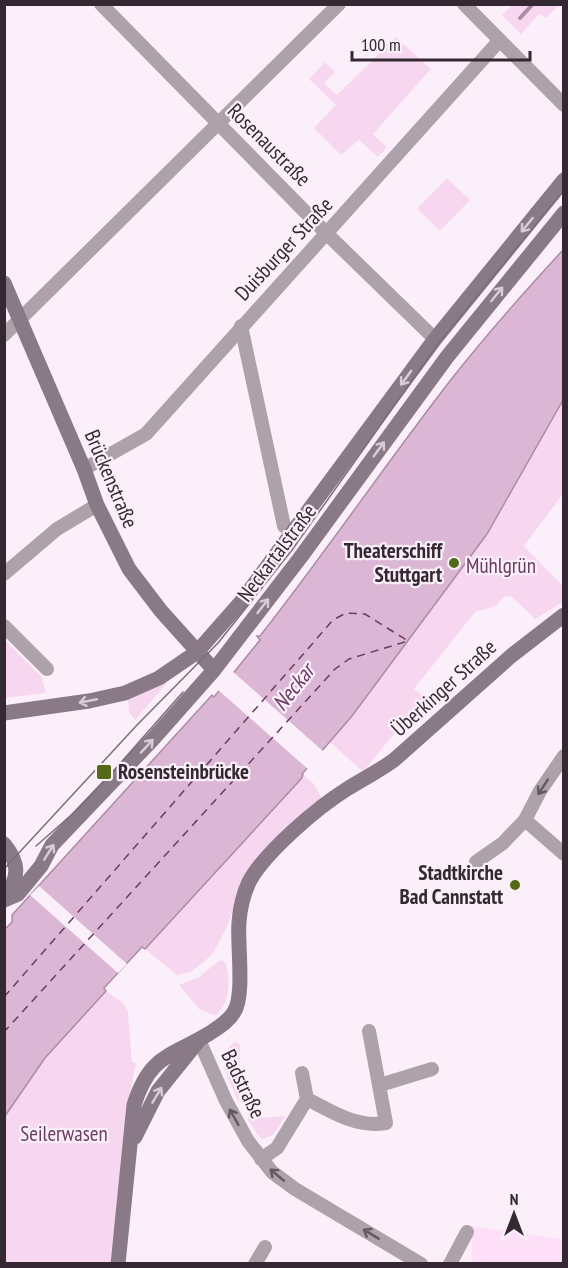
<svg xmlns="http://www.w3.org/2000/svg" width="568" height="1268" viewBox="0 0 568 1268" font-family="'PT Sans Narrow',sans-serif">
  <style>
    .built { fill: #fde0f7 }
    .green { fill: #f7d7f0 }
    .water { fill: #dcb7d5; stroke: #aa8ca4; stroke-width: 1.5 }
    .pier { fill: #fbf0f9 }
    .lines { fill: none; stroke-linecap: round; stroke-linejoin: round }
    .stream { stroke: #aa8ca4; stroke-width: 4 }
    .ferry { stroke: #6a3b63; stroke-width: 1.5; stroke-dasharray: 8 6; stroke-linecap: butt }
    .minor { stroke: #ada1aa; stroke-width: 14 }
    .secondary { stroke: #8a7987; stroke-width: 15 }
    .tram { stroke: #7a6f78; stroke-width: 1.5 }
    .oneway { stroke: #d9ccd7 }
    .oneway2 { stroke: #645962 }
    .poi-dot { fill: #546916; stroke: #fbf0f9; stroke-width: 2 }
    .labels { text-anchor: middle; stroke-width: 4.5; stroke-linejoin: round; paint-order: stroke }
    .street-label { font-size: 21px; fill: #342932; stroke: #fbf0f9 }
    .poi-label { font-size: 21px; font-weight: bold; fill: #342932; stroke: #fbf0f9; text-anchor: end }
    .park-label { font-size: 21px; fill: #6a3b63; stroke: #fbf0f9 }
    .water-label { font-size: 22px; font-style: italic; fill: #6a3b63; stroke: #fbf0f9 }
  </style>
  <rect width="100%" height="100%" fill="#fbf0f9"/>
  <path class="built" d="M 472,1226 L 563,1239 L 563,1263 L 472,1264 Z"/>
  <path class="green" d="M 512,5 L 512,4 L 559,5 L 546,18 L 539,14 L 521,34 L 502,15 Z
    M 396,37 L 431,69 L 373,134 L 387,147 L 378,157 L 359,140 L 341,155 L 314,128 L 336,105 L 309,79 L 325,62 L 335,72 L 324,83 L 337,95 Z
    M 447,178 L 470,200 L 440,231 L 417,209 Z
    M 563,400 L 563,494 L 524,546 L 563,586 L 563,602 L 535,619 L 512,597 L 505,596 L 496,606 L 475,612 L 414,689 L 424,697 L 363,772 L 329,741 L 352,716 L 487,534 Z
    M 4,639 L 41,676 L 46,693 L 5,698 Z
    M 167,683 L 135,720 L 129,712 L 128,699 Z
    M 303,775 L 314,784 L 322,799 L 241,884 L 228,925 L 213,953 L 203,963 L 190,972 L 177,975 L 145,949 Z
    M 220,960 L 226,963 C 230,985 231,999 216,1016 L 199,1009 L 179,985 L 199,977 Z
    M 106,991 L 123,1003 L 128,1012 L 132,1062 L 136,1063 L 129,1100 L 110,1263 L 5,1263 L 4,1116 L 45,1058 Z
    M 236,1042 L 240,1045 L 239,1103 C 232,1085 211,1054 236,1042 Z
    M 285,1116 C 279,1126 274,1139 261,1139 L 247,1119 Z"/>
  <path class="water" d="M 563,250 L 563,400 L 487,534 L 352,716 L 302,774 L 303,775 L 301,779 L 145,949 L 142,947 L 104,988 L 106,991 L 45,1058 L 5,1116 L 4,930 L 12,922 L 12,915 L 212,695 L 214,697 L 260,640 L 257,636 L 260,636 C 326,552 387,462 453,377 C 488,333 525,291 563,250 Z"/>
  <path class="pier" d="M 232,671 L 324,752 L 309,770 L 217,689 Z
    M 39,886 L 127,964 L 118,973 L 30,895 Z"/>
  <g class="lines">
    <path class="stream" d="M 520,18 L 533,4"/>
    <path class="ferry" d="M 4,997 L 333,620 L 346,613 L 365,614 L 408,641 L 349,659 L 335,669 L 4,1032"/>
    <path class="minor" d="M 101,4 L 327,234 L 435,339
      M 464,4 L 564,105
      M 241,326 L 284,526 L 292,532
      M 4,335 L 339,4
      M 84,469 L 146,434 L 500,40
      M 4,574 L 57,529 L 97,505
      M 4,626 L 47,669
      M 525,820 L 564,854
      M 476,862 L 503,843 L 525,820 L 540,791 L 564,756
      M 199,1040 L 226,1101 L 248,1141 L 272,1172 L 295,1189 L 421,1264
      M 302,1073 L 307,1099
      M 380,1085 L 432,1069
      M 307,1099 C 333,1112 356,1128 386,1123 L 369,1031
      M 261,1159 L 277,1148 L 307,1099
      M 255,1264 L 265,1247
      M 450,1264 L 467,1232"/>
    <path class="secondary" d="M 4,283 L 84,469 L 97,505 L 129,569 L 161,611 L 214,670
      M 4,713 L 89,701 L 125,693 L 159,678 L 197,652 L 241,602 L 435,339 L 564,180
      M 4,844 C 18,861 21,878 5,894
      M 4,900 L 18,894 L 41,866 L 52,845 L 153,739 L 214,670 L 300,558 L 447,357 L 564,213
      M 135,1137 L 158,1091 L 199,1040
      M 118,1264 L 134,1105 C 150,1054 171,1057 210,1033 C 219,1027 229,1021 234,1012 C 245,996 237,943 239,922 C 240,908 243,895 249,882 C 265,852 318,807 347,789 C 363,779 379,771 394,760 L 511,656 L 564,615"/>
    <path class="tram" d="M 36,846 L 77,810 L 109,776 L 183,692
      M 4,869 L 137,725 L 218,643 L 292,550 L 438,344 L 564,190"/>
  </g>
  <defs><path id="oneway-shaft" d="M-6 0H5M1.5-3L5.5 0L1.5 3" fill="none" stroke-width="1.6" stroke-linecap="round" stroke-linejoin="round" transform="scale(1.5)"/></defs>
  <g class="oneway">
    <use href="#oneway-shaft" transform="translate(527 225) rotate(129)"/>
    <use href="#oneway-shaft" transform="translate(497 294) rotate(-51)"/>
    <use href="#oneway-shaft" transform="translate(406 378) rotate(126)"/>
    <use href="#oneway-shaft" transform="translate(379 449) rotate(-54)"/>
    <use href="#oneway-shaft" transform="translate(263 606) rotate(-52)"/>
    <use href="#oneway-shaft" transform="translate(88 701) rotate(169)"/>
    <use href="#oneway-shaft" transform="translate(147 746) rotate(-47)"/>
    <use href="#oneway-shaft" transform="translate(49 852) rotate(-58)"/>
    <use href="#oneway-shaft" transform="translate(157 1095) rotate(-59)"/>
  </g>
  <g class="oneway2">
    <use href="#oneway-shaft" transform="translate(543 787) rotate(123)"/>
    <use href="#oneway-shaft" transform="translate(234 1117) rotate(-119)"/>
    <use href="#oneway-shaft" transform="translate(277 1175) rotate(-140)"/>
    <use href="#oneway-shaft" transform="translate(371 1234) rotate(-149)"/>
  </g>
  <g class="poi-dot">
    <circle cx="454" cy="563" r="6"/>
    <rect x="96" y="764" width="16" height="16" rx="3"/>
    <circle cx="515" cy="885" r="6"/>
  </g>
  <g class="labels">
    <g class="street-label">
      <text transform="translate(269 145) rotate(45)" y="7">Rosenaustraße</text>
      <text transform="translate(284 249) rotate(-47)" y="7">Duisburger Straße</text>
      <text transform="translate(111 479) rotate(67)" y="7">Brückenstraße</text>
      <text transform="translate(277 553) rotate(-53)" y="7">Neckartalstraße</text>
      <text transform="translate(444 688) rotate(-42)" y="7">Überkinger Straße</text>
      <text transform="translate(243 1084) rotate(64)" y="7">Badstraße</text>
    </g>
    <g class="poi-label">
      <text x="442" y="558">Theaterschiff<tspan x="442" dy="24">Stuttgart</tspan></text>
      <text x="118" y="779" text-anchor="start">Rosensteinbrücke</text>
      <text x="503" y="880">Stadtkirche<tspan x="503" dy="24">Bad Cannstatt</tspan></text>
    </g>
    <g class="park-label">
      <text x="501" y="573">Mühlgrün</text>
      <text x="64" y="1141">Seilerwasen</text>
    </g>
    <g class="water-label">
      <text transform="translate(293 687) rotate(-52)" y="8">Neckar</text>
    </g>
  </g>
  <rect width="568" height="1268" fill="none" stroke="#342932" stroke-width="12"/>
  <g transform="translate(514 1214)" stroke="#fbf0f9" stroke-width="4.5" paint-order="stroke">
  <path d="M0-4.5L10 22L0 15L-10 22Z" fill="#342932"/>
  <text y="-9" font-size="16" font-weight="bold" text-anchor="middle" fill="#342932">N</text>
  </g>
  <path d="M352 51v9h178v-9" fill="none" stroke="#342932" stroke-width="3"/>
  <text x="361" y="51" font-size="18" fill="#342932" stroke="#fbf0f9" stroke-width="4.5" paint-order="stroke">100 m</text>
</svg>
